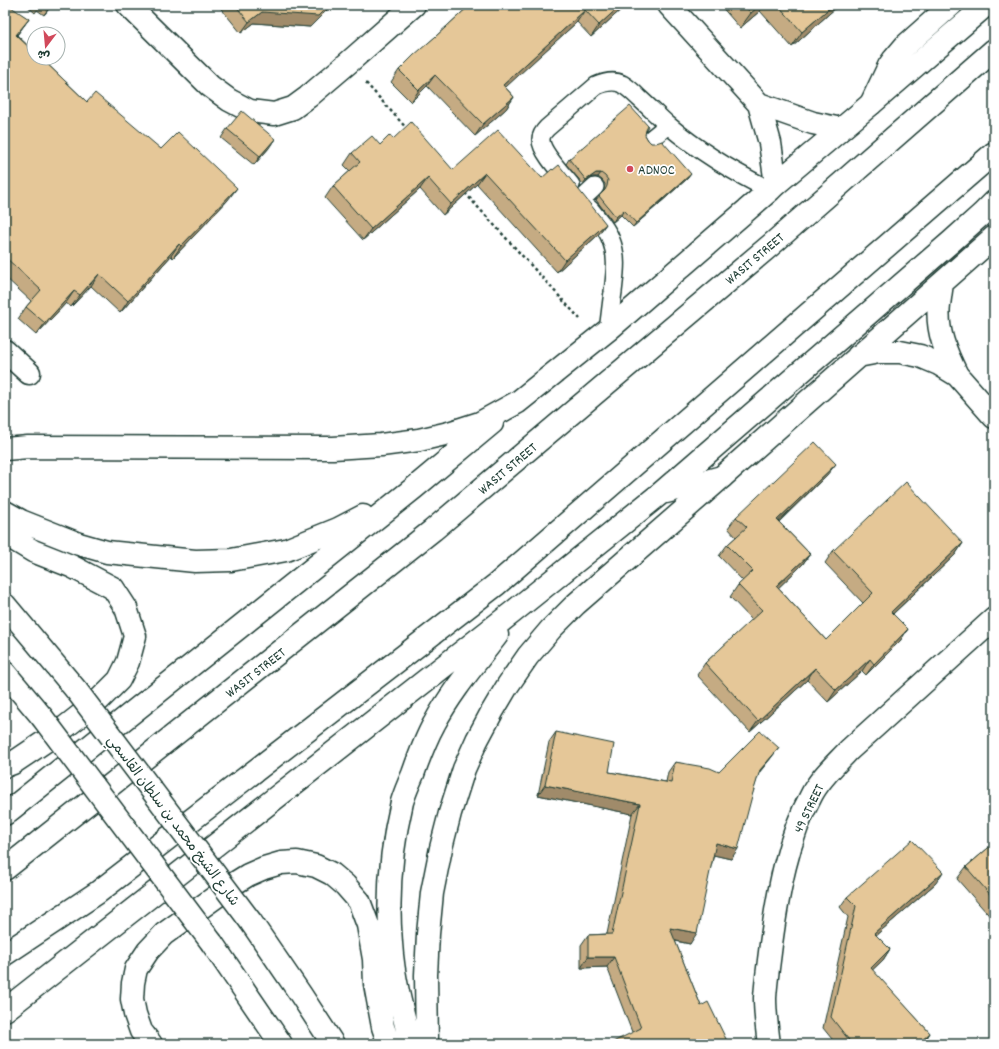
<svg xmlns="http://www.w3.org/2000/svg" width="999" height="1049" viewBox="0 0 999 1049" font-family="Dekko,'Playpen Sans Arabic',sans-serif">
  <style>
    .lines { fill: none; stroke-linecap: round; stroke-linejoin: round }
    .service-casing { stroke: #1f3d34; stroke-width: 20 }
    .minor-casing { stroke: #1f3d34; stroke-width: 25 }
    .tertiary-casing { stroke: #1f3d34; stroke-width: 25 }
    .secondary-casing { stroke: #1f3d34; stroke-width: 25 }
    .trunk-casing { stroke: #1f3d34; stroke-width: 25 }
    .path { stroke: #1f3d34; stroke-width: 2.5; stroke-dasharray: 3 3; stroke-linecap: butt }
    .service { stroke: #fff; stroke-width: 17 }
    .minor { stroke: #fff; stroke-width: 22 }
    .tertiary { stroke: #fff; stroke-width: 22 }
    .secondary { stroke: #fff; stroke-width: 22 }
    .trunk { stroke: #fff; stroke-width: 22 }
    .secondary-bridge-casing { stroke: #1f3d34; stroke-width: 25; stroke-linecap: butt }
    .secondary-bridge { stroke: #fff; stroke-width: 22 }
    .wall { fill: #c5ab83; stroke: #1f3d34 }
    .shaded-wall { fill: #a08b6a; stroke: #1f3d34 }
    .building { fill: #e5c798; stroke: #1f3d34 }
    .poi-dot { fill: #d1495b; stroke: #fff; stroke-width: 1.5 }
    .labels { text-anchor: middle; stroke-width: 3.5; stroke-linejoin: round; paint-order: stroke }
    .poi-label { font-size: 14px; fill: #1f3d34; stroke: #fff; text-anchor: start }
    .street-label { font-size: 14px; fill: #1f3d34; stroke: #fff }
  </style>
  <rect width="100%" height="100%" fill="#fff"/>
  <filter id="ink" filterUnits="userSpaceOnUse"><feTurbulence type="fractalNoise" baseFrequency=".025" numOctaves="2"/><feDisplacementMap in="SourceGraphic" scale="8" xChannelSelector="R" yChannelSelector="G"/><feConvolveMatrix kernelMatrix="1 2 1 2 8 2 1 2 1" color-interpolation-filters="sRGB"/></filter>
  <g filter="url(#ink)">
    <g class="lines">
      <defs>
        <path id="service" d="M 652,138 L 668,125
          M 571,185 C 563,175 540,151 541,139 C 541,135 544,131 547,128 L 596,86 C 605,82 614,80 622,84 C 629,88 634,93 639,98 C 649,107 658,116 668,125 C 700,152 733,172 770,190
          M 582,199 L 595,187
          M 590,209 C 597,218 607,228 611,240 C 618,257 615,274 613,292 C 611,305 610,317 608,330"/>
        <path id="minor" d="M 128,5 L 210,86 L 229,100 L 250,111 L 274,114 L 293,108 L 308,97 L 348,63 L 414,5
          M 669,5 L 759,104 L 770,143 L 776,184
          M 759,104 L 813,123 L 841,129
          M 871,104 L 889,66 L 894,59 L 905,46 L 951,5
          M 942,283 C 941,290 940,298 939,305 C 936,330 946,353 957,375
          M 5,351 L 29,373
          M 858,356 L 879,352 L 900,352 L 920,356 L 939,364 L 957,375 L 994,417
          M 427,1044 L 426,975 L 428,934 L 432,893 L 441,848 L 450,813 L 464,769 L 477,740 L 492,712 L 508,685 L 528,656 L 551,629 L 576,604 L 722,477 L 994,237
          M 769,1044 C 767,1029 765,1014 765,998 C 766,980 769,962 771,944 C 778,893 787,839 812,794 C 821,777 836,764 849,750 L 994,619"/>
        <path id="tertiary" d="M 5,449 L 28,447 L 333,448 L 381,445 L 419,440 L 449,433 L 480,423 L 518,402 L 608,330 L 770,190 L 776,184 L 871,104 L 986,5
          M 666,492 L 722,477
          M 5,512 L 21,521 L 79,544 L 107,552 L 195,561 L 231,560 L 286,550 L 338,529 L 363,516
          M 5,534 L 33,551 L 71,566 L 113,588 L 126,608 L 135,636 L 128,662 L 119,680 L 96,703 L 59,732 L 13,763 L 5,766
          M 5,814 L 414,488 L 492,423
          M 5,1010 L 513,612 L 661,493 L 952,241 L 982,214 L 994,202
          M 151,1044 L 141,1031 L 135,1014 L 132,999 L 133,983 L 136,969 L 148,951 L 164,934 L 235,883 L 248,875 L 264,868 L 281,863 L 297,862 L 316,866 L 332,874 L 345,885 L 359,901 L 368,925 L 374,959 L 375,984 L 383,1027 L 389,1044
          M 411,1044 C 402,1011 393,977 391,943 C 387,896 391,848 402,802 C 405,792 409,783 413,774 C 419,757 425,740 434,724 C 451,692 475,664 497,635"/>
        <path id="secondary" d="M 5,605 L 77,691
          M 5,673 L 42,717
          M 251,922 L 301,995 L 333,1044
          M 212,943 L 281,1044"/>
        <path id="trunk" d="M 5,869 L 433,530 L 772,244 L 994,50
          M 5,954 L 97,893 L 497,584 L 994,153"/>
      </defs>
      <use href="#service" class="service-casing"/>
      <use href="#minor" class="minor-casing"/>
      <use href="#tertiary" class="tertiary-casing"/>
      <use href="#secondary" class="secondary-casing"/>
      <use href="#trunk" class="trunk-casing"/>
      <path class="path" d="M 366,83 L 408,130
        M 465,193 L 580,319"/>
      <use href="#service" class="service"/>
      <use href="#minor" class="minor"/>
      <use href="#tertiary" class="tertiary"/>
      <use href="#secondary" class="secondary"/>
      <use href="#trunk" class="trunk"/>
      <defs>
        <path id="secondary-bridge" d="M 77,691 L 251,922
          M 42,717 L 212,943"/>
      </defs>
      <use href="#secondary-bridge" class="secondary-bridge-casing"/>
      <use href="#secondary-bridge" class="secondary-bridge"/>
    </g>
    <path class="wall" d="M 5,5 L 29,19 L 17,35 L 87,102 L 161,149 L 228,200 L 173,258 L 171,256 L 120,313 L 91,286 L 71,307 L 66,303 L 36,335 L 18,319 L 26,307 L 31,301 L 5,277 Z
      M 26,5 L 52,5 L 44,15 L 37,10 L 35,13 Z
      M 218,5 L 332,5 L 310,27 L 254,23 L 241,33 Z
      M 470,5 L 626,5 L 591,37 L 577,22 L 505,87 L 514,97 L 506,109 L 475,136 L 427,86 L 411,102 L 391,82 L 399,70 Z
      M 720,5 L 839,5 L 792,47 L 760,11 L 740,28 Z
      M 227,129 L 269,148 L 254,165 L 221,138 Z
      M 645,135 L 648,140 L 688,178 L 633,227 L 621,215 L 613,222 L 596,200 L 599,196 L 604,190 L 605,184 L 602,180 L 598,177 L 592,177 L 583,184 L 566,164 L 569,159 Z
      M 393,139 L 453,170 L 542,178 L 606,224 L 598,235 L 557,272 L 477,184 L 443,215 L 420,189 L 363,240 L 325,198 L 333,186 L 350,171 L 344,165 L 352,153 L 380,145 Z
      M 827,475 L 779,522 L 810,554 L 802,565 L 778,588 L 826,640 L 863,603 L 825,563 L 833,551 L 963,543 L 955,555 L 893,614 L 908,629 L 900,641 L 866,675 L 862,671 L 828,702 L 807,680 L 750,732 L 697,675 L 705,663 L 752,620 L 730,597 L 738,585 L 743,581 L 719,556 L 727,545 L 736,537 L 728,528 L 736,517 Z
      M 556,732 L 609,772 L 666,782 L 668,772 L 675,762 L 719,772 L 771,758 L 759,773 L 731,859 L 714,855 L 690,944 L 675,941 L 701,1006 L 727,1041 L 632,1032 L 607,967 L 581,968 L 581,945 L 588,935 L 607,934 L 632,814 L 538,795 L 549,742 Z
      M 994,843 L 994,921 L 957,879 L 966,867 Z
      M 936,883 L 876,935 L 890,949 L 883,960 L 872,970 L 930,1033 L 923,1044 L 836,1044 L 823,1028 L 848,917 L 840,907 L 847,897 Z"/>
    <path class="shaded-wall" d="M 51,5 L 52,5 L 44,15 Z
      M 329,5 L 332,5 L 310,27 L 254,23 L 241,33 L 249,22 L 262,12 Z
      M 621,5 L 626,5 L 591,37 L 599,25 Z
      M 760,5 L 764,5 L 760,11 L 740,28 L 751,13 Z
      M 833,5 L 839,5 L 792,47 L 802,32 Z
      M 585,10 L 577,22 L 495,97 L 503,85 Z
      M 29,19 L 8,47 L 16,35 Z
      M 435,75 L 427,86 L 411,102 L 419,90 Z
      M 514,97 L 506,109 L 475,136 L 483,124 Z
      M 275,139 L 269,148 L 254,165 L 260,156 Z
      M 485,173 L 477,184 L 443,215 L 451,204 Z
      M 596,173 L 601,173 L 598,177 L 592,177 L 583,184 L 586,180 Z
      M 691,174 L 688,178 L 633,227 L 636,223 Z
      M 428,178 L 420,189 L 363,240 L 371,229 Z
      M 237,188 L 228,200 L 173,258 L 181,246 Z
      M 624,210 L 621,215 L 613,222 L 616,217 Z
      M 606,224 L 598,235 L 557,272 L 565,260 Z
      M 179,244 L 171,256 L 120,313 L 128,301 Z
      M 99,274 L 91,286 L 71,307 L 80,295 Z
      M 74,291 L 66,303 L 36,335 L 45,323 Z
      M 836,464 L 827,475 L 768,531 L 777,520 Z
      M 963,543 L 955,555 L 882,624 L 891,612 Z
      M 810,554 L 802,565 L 768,598 L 776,586 Z
      M 908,629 L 900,641 L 866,675 L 874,664 Z
      M 870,659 L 862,671 L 828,702 L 836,690 Z
      M 815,668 L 807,680 L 750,732 L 758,721 Z
      M 779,748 L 771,758 L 752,780 L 760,770 Z
      M 545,785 L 640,804 L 632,814 L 538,795 Z
      M 716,843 L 738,849 L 731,859 L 709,854 Z
      M 943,872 L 936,883 L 867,943 L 874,933 Z
      M 670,928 L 697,933 L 690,944 L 663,938 Z
      M 890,949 L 883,960 L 863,979 L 871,968 Z
      M 588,957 L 614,957 L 607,967 L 581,968 Z
      M 930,1033 L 923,1044 L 918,1044 Z"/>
    <path class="building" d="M 5,5 L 8,5 L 29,19 L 16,35 L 34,52 L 34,58 L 41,58 L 87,102 L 95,93 L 161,149 L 178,132 L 237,188 L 181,246 L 179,244 L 128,301 L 99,274 L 80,295 L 74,291 L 45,323 L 26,307 L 41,290 L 5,257 Z
      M 235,5 L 329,5 L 318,16 L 262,12 L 249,22 Z
      M 470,5 L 621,5 L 599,25 L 585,10 L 503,85 L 514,97 L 483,124 L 435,75 L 419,90 L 399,70 L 414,55 L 435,37 Z
      M 743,5 L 760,5 L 751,13 Z
      M 778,5 L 833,5 L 802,32 Z
      M 630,106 L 648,126 L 646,130 L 645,135 L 648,140 L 651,143 L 656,143 L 662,141 L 691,174 L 636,223 L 624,210 L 616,217 L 599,196 L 605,190 L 607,186 L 608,180 L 605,176 L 601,173 L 596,173 L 586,180 L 569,159 Z
      M 242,111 L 275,139 L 260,156 L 227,129 Z
      M 411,122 L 453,170 L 498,130 L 542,178 L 552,169 L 553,170 L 559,165 L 606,224 L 565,260 L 485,173 L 451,204 L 428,178 L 371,229 L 333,186 L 360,162 L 352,153 L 372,136 L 380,145 L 390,135 L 393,139 Z
      M 815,442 L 836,464 L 777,520 L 810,554 L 776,586 L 826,640 L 873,593 L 833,551 L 906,482 L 963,543 L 891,612 L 908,629 L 874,664 L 870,659 L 836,690 L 815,668 L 758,721 L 705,663 L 762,610 L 738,585 L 753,571 L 727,545 L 747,527 L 736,517 Z
      M 760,731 L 779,748 L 760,770 L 752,796 L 738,849 L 716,843 L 697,933 L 670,928 L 701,1006 L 708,1002 L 727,1041 L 726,1041 L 727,1044 L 609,1044 L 641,1028 L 614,957 L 588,957 L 588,935 L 612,934 L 640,804 L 545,785 L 556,732 L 614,744 L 609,772 L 671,783 L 675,762 L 710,768 L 719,772 Z
      M 912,840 L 943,872 L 874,933 L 890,949 L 871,968 L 930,1033 L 918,1044 L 852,1044 L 831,1017 L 856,906 L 847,897 Z
      M 994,843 L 994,899 L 966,867 Z"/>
  </g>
  <circle class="poi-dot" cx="630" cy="169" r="4"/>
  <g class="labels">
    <g class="poi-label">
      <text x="638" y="174">ADNOC</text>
    </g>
    <g class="street-label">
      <text transform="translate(754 258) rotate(-40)" y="5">WASIT STREET</text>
      <text transform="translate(507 468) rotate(-40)" y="5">WASIT STREET</text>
      <text transform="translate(255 672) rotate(-38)" y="5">WASIT STREET</text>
      <text transform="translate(808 808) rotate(-64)" y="5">49 STREET</text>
      <text transform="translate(174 820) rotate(53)" y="5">شارع الشيخ محمد بن سلطان القاسمي</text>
    </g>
  </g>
  <rect width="999" height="1049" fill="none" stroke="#fff" stroke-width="20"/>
  <rect x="10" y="10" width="979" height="1029" fill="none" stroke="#1f3d34" stroke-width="1.5" filter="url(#ink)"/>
  <g transform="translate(46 46) rotate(196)"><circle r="19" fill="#ffffff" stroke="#a5b1ae"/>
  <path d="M0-3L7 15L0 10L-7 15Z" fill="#d1495b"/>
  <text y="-6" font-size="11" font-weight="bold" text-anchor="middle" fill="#1f3d34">ش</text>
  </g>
</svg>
